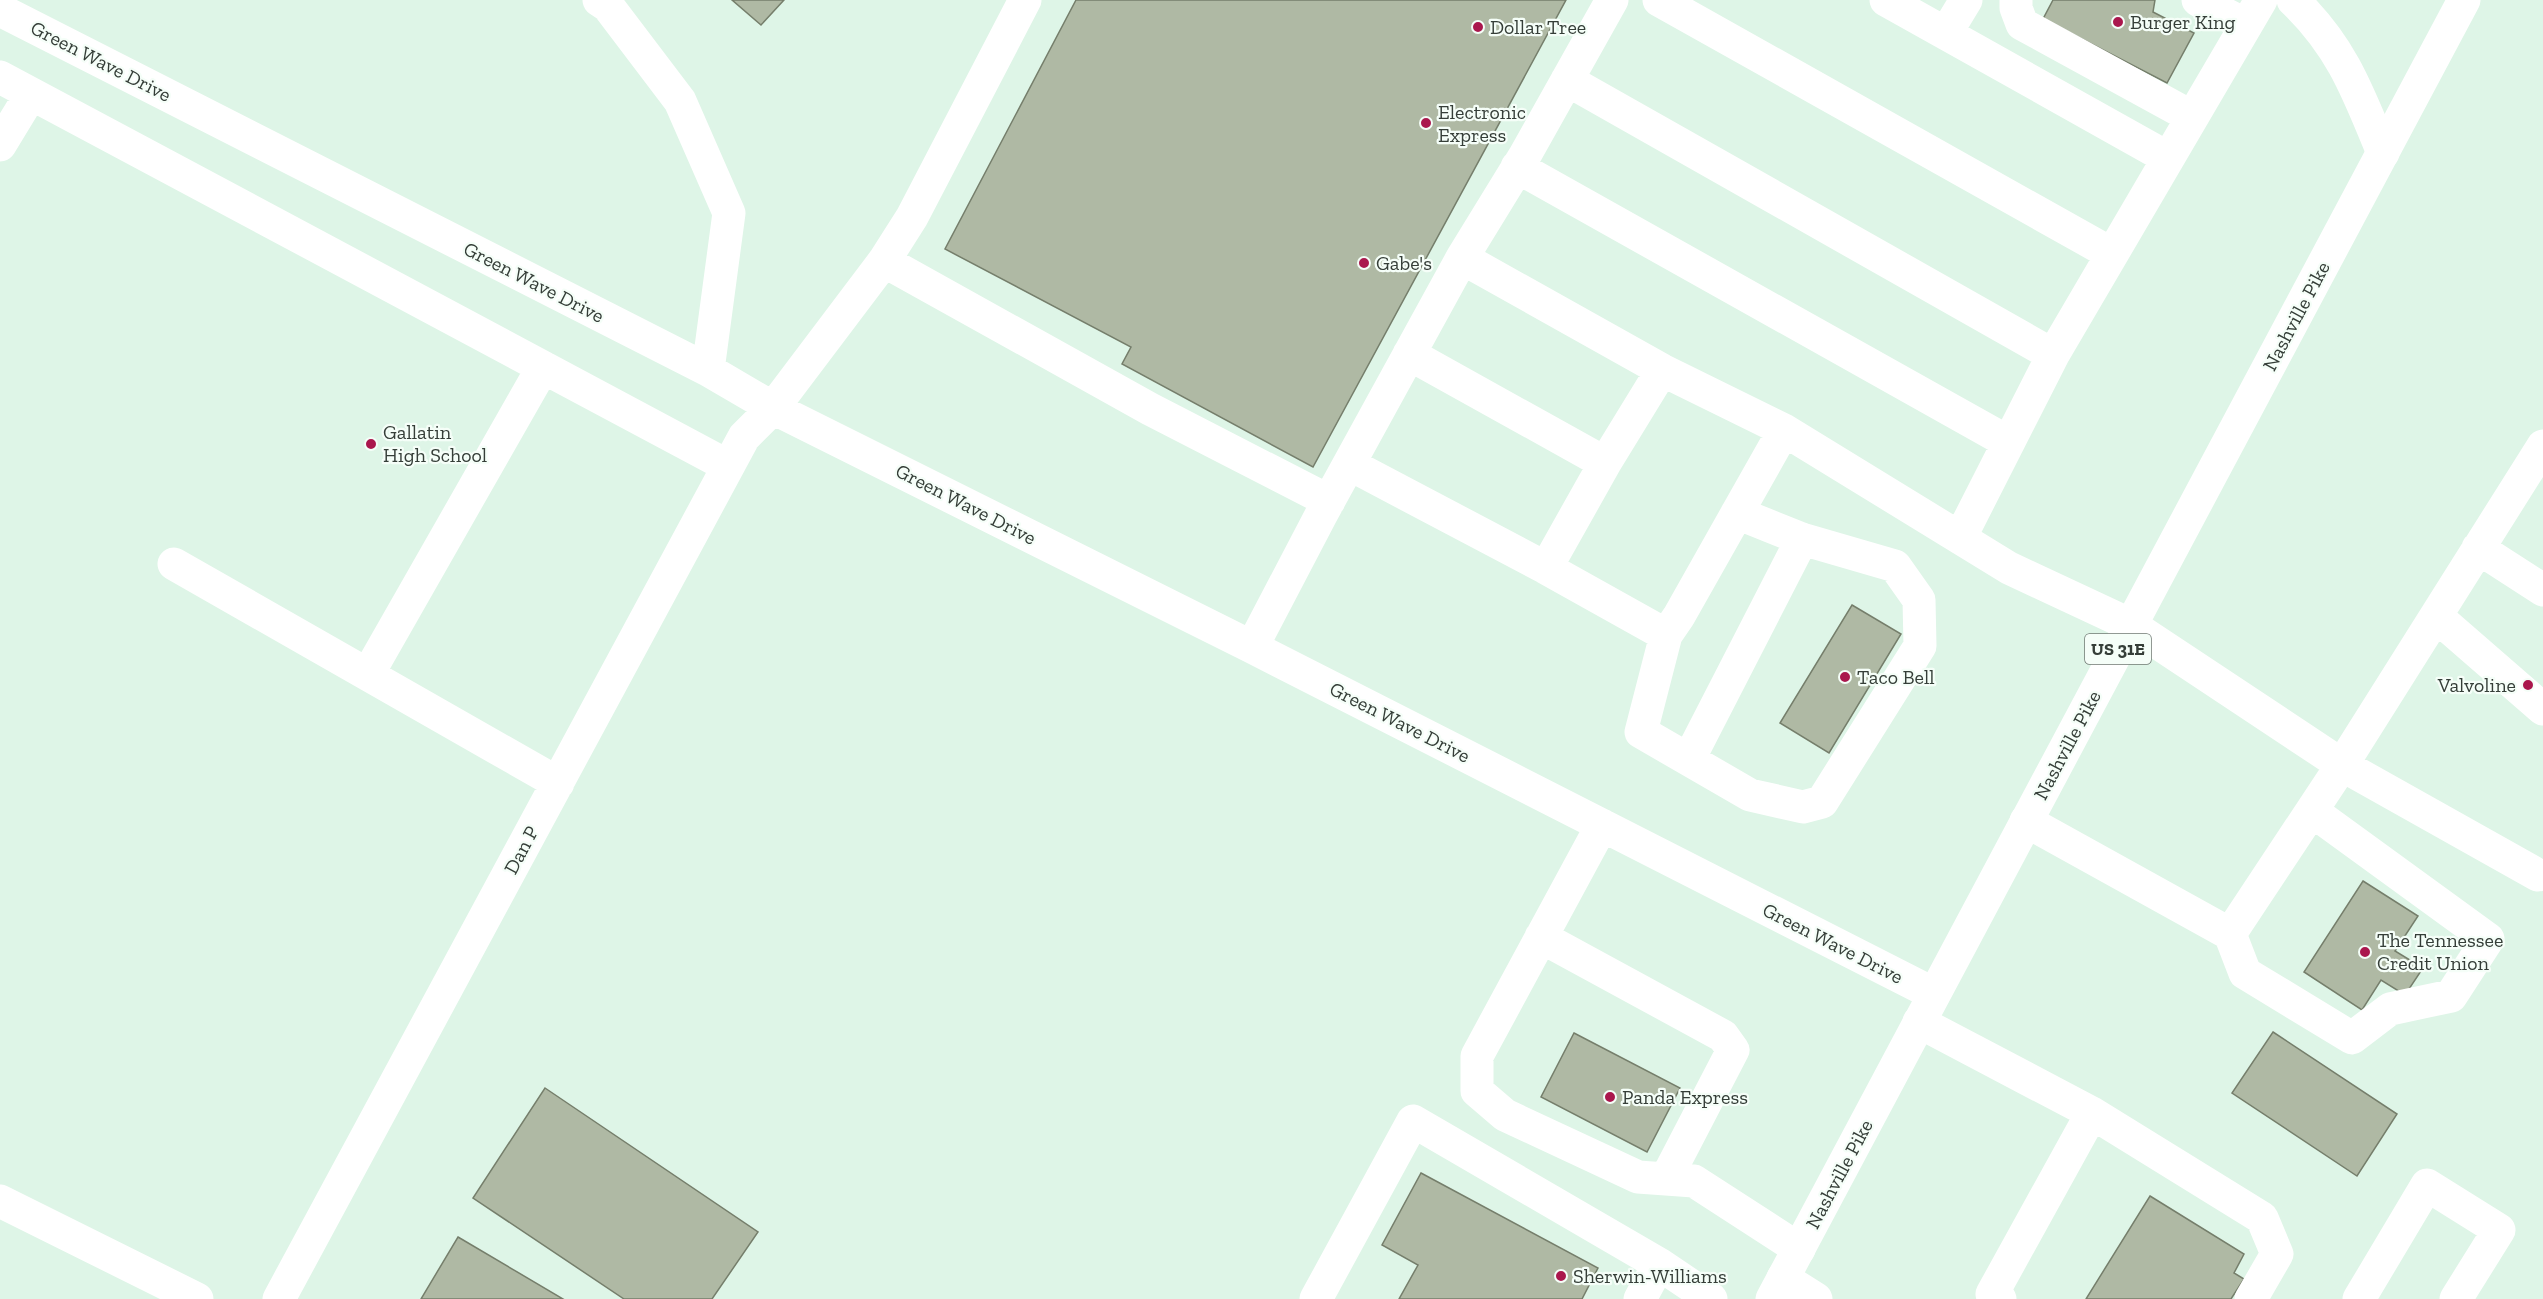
<svg xmlns="http://www.w3.org/2000/svg" width="2543" height="1299" viewBox="0 0 2543 1299" font-family="'Zilla Slab',serif">
  <style>
    .building { fill: #afb9a4; stroke: #757e6b; stroke-width: 1.5 }
    .lines { fill: none; stroke-linecap: round; stroke-linejoin: round }
    .minor { stroke: #fff; stroke-width: 33 }
    .major { stroke: #fff; stroke-width: 33 }
    .poi-dot { fill: #aa174d; stroke: #f5fef8; stroke-width: 2 }
    .labels { text-anchor: middle; stroke-width: 4.5; stroke-linejoin: round; paint-order: stroke }
    .shield { fill: #f5fef8; stroke: #6f7872; stroke-width: 1.5 }
    .shield-label { font-size: 18px; font-weight: bold; fill: #353e38 }
    .poi-label { font-size: 20px; fill: #353e38; stroke: #f5fef8; text-anchor: start }
    .street-label { font-size: 20px; fill: #353e38; stroke: #f5fef8 }
  </style>
  <rect width="100%" height="100%" fill="#def5e7"/>
  <path class="building" d="M 732,0 L 784,0 L 761,25 Z
    M 1076,0 L 1566,0 L 1313,467 L 1122,364 L 1131,347 L 945,249 Z
    M 2053,0 L 2155,0 L 2153,12 L 2194,33 L 2167,83 L 2043,19 Z
    M 1852,605 L 1901,634 L 1829,753 L 1780,723 Z
    M 2363,881 L 2418,916 L 2395,951 L 2423,968 L 2405,995 L 2381,980 L 2362,1010 L 2304,972 Z
    M 2273,1032 L 2397,1114 L 2357,1176 L 2232,1093 Z
    M 1574,1033 L 1680,1088 L 1647,1152 L 1541,1097 Z
    M 545,1088 L 758,1232 L 712,1299 L 624,1299 L 473,1198 Z
    M 1421,1173 L 1598,1268 L 1582,1299 L 1399,1299 L 1418,1265 L 1382,1245 Z
    M 2150,1196 L 2244,1254 L 2234,1273 L 2244,1279 L 2231,1299 L 2086,1299 Z
    M 458,1237 L 563,1299 L 421,1299 Z"/>
  <g class="lines">
    <path class="minor" d="M 599,0 L 608,6 L 680,101 L 729,213 L 708,370
      M 1659,0 L 2110,253
      M 1886,0 L 2168,158
      M 2016,0 L 2016,8 L 2022,24 L 2192,117
      M 2198,0 L 2246,25
      M 2293,0 C 2342,47 2358,92 2383,153
      M 0,10 L 708,370 L 773,408 L 1252,647 L 1934,994
      M 1946,33 L 1966,0
      M 0,77 L 728,466
      M 1567,80 L 2053,355
      M 0,145 L 31,94
      M 1517,167 L 2008,442
      M 1462,258 L 1524,157 L 1612,0
      M 884,261 L 1150,409 L 1329,501
      M 1409,354 L 1605,463
      M 1349,464 L 1546,568 L 1605,463 L 1662,370
      M 1960,538 L 2053,355 L 2261,0
      M 2478,548 L 2543,590
      M 174,564 L 558,783
      M 1546,568 L 1666,635 L 1679,616 L 1784,430
      M 2436,616 L 2543,709
      M 1666,635 L 1641,732 L 1750,795 L 1803,807 L 1822,802 L 1920,646 L 1919,600 L 1895,566 L 1802,539 L 1737,513
      M 1252,647 L 1321,515 L 1462,258 L 1662,370 L 1784,430 L 2009,568 L 2131,625 L 2342,765 L 2543,446
      M 368,674 L 543,367
      M 1689,759 L 1802,539
      M 2026,821 L 2230,934 L 2342,765 L 2538,875
      M 1602,825 L 1477,1056 L 1477,1091 L 1505,1115 L 1638,1177 L 1694,1181 L 1799,1249
      M 2230,934 L 2245,973 L 2352,1038 L 2390,1009 L 2451,996 L 2488,939 L 2312,811
      M 1541,937 L 1723,1036 L 1733,1050 L 1666,1179
      M 1919,1022 L 2092,1113 L 2262,1218 L 2277,1254 L 2251,1299
      M 0,1201 L 197,1299
      M 1659,1264 L 1711,1299
      M 1783,1278 L 1816,1299
      M 279,1299 L 744,437 L 773,408 L 884,261 L 912,217 L 1025,0
      M 1316,1299 L 1413,1121 L 1659,1264 L 1640,1299
      M 2000,1299 L 1992,1294 L 2092,1113
      M 2359,1299 L 2427,1185 L 2499,1230 L 2456,1299"/>
    <path class="major" d="M 1772,1299 L 2464,0"/>
  </g>
  <g class="poi-dot">
    <circle cx="2118" cy="22" r="6"/>
    <circle cx="1478" cy="27" r="6"/>
    <circle cx="1426" cy="123" r="6"/>
    <circle cx="1364" cy="263" r="6"/>
    <circle cx="371" cy="444" r="6"/>
    <circle cx="1845" cy="677" r="6"/>
    <circle cx="2528" cy="685" r="6"/>
    <circle cx="2365" cy="952" r="6"/>
    <circle cx="1610" cy="1097" r="6"/>
    <circle cx="1561" cy="1276" r="6"/>
  </g>
  <g class="labels">
    <rect class="shield" x="2085" y="634" width="66" height="30" rx="4.5"/>
    <g class="shield-label">
      <text x="2118" y="655">US 31E</text>
    </g>
    <g class="poi-label">
      <text x="2130" y="29">Burger King</text>
      <text x="1490" y="34">Dollar Tree</text>
      <text x="1438" y="119">Electronic<tspan x="1438" dy="23">Express</tspan></text>
      <text x="1376" y="270">Gabe's</text>
      <text x="383" y="439">Gallatin<tspan x="383" dy="23">High School</tspan></text>
      <text x="1857" y="684">Taco Bell</text>
      <text x="2516" y="692" text-anchor="end">Valvoline</text>
      <text x="2377" y="947">The Tennessee<tspan x="2377" dy="23">Credit Union</tspan></text>
      <text x="1622" y="1104">Panda Express</text>
      <text x="1573" y="1283">Sherwin-Williams</text>
    </g>
    <g class="street-label">
      <text transform="translate(101 61) rotate(27)" y="7">Green Wave Drive</text>
      <text transform="translate(534 282) rotate(27)" y="7">Green Wave Drive</text>
      <text transform="translate(2296 316) rotate(-62)" y="7">Nashville Pike</text>
      <text transform="translate(966 504) rotate(27)" y="7">Green Wave Drive</text>
      <text transform="translate(1400 722) rotate(27)" y="7">Green Wave Drive</text>
      <text transform="translate(2067 745) rotate(-62)" y="7">Nashville Pike</text>
      <text transform="translate(521 850) rotate(-62)" y="7">Dan P</text>
      <text transform="translate(1833 943) rotate(27)" y="7">Green Wave Drive</text>
      <text transform="translate(1839 1174) rotate(-62)" y="7">Nashville Pike</text>
    </g>
  </g>
</svg>
